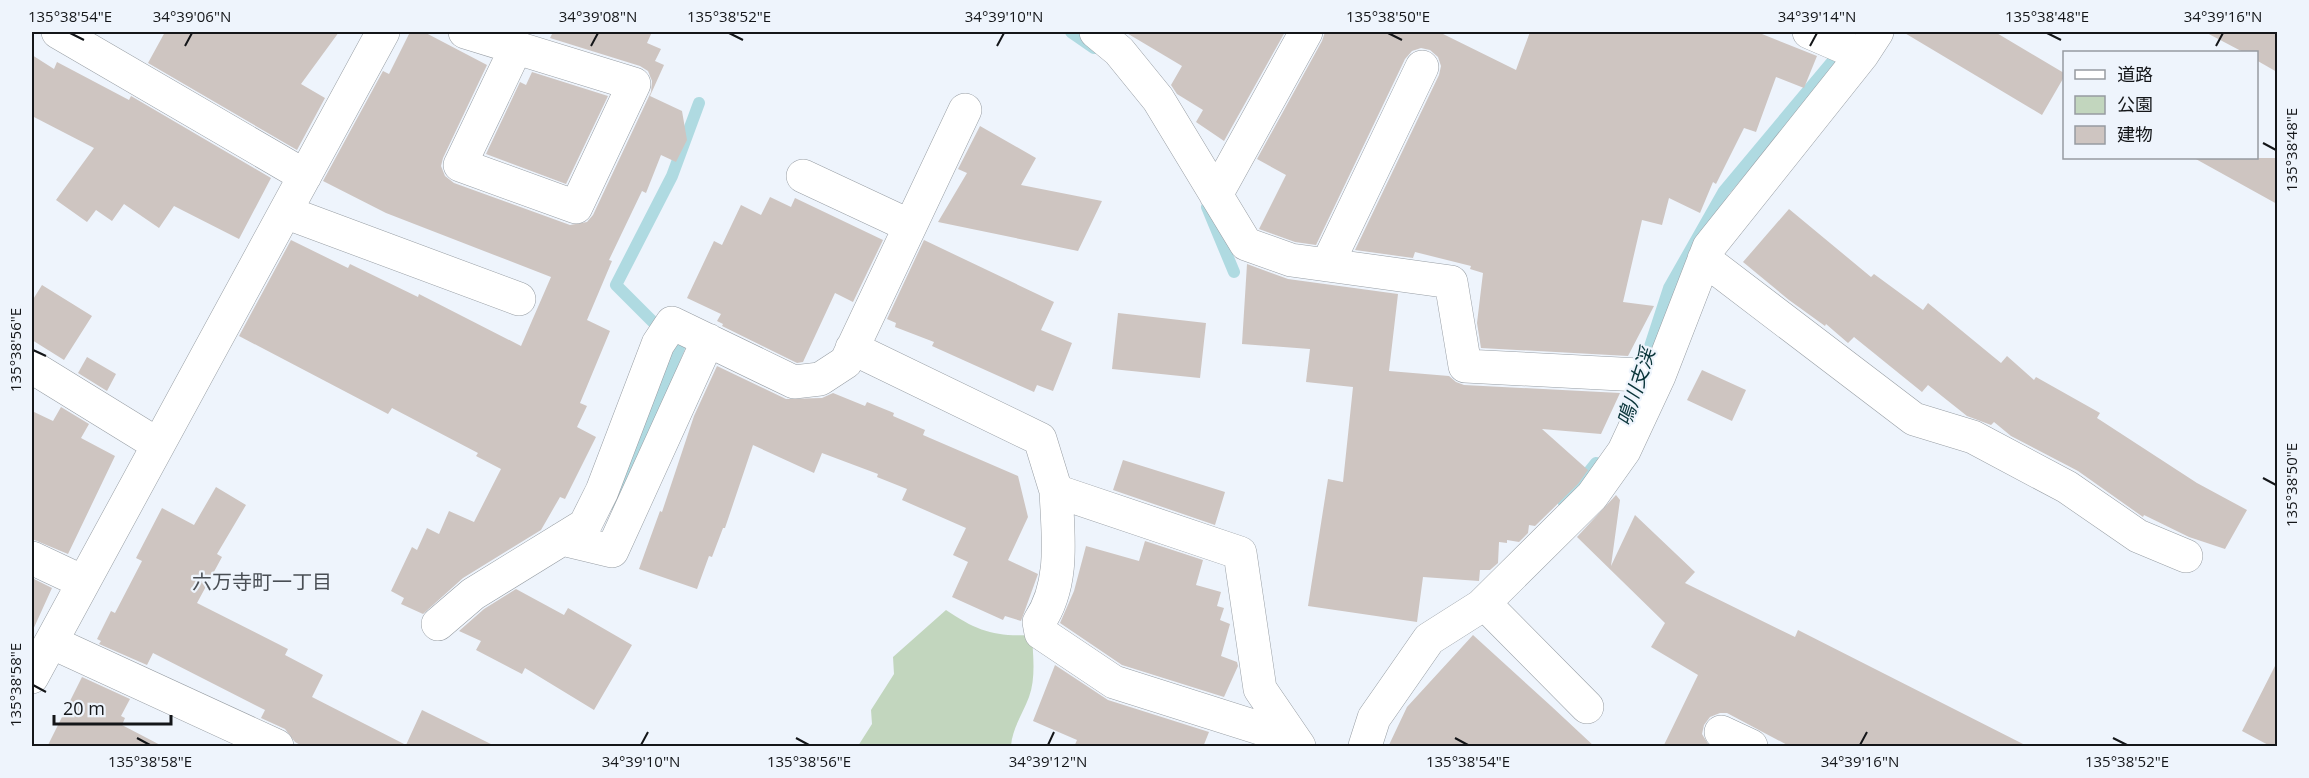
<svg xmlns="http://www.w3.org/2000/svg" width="2309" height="778" viewBox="0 0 2309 778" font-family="'Open Sans','Noto Sans JP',sans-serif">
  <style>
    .green { fill: #c2d6be }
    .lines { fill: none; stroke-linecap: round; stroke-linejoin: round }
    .stream { stroke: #afdae1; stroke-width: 12 }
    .building { fill: #cec5c1 }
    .minor-casing { stroke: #989ea4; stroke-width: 34 }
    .minor { stroke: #fff; stroke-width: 33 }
    .ticks { fill: none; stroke: #141619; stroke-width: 2 }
    .labels { text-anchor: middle; stroke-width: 4.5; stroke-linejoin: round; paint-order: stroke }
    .water-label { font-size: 20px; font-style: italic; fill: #093439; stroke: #eef4fc }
    .neighbourhood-label { font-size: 20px; fill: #494e54; stroke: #eef4fc }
    .neatline { fill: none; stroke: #141619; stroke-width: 2 }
    .ticks-label { font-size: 15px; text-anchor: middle; fill: #141619 }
  </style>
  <rect width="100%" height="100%" fill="#eef4fc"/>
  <path class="green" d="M 946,610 C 977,631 995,637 1032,635 C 1033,655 1036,678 1029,697 C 1023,713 1012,729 1011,746 L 858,746 L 872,724 L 871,710 L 894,674 L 893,657 Z"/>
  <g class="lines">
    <path class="stream" d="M 1071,32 L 1094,48
      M 1207,207 L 1234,272
      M 1641,374 L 1669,288 L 1724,191 L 1836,57 L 1850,32
      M 1564,503 L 1596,463
      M 614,504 L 679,348 L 616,285 L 672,176 L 699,103"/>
  </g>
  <path class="building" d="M 165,32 L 339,32 L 301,84 L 325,98 L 297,150 L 148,63 Z
    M 410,32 L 424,32 L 487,65 L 443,158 L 441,166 L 445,176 L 454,183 L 570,225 L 587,222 L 593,215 L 651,92 L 652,81 L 648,71 L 640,66 L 550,38 L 553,32 L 652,32 L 647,43 L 661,49 L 655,61 L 664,65 L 650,96 L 682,111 L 687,140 L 676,162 L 661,155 L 646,193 L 642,191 L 609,260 L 612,261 L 587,320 L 610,331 L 580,403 L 587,406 L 577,427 L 596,437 L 565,499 L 560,497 L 541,530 L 463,578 L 423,614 L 401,604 L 404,598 L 391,591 L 412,547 L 417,550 L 427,528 L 439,534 L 449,511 L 474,522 L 501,469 L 476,456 L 478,453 L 392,408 L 388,414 L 239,336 L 291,240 L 348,268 L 350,264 L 418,297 L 419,294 L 521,346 L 551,277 L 386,213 L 323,181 L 383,71 L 389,74 Z
    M 1125,32 L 1285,32 L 1224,141 L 1196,122 L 1203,110 L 1177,94 L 1171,85 L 1182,66 Z
    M 1325,32 L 1439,32 L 1516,70 L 1530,32 L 1757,32 L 1817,56 L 1804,88 L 1776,77 L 1756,132 L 1744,128 L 1716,184 L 1713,182 L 1700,213 L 1669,198 L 1662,225 L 1642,220 L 1623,302 L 1654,306 L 1628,356 L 1481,348 L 1477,323 L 1483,273 L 1470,269 L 1471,266 L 1415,252 L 1413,258 L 1355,250 L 1439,75 L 1441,66 L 1438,57 L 1430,50 L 1421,48 L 1412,51 L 1405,59 L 1316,245 L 1295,242 L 1259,229 L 1286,175 L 1257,159 L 1322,41 Z
    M 1903,32 L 1995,32 L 2064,73 L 2064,77 L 2042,115 Z
    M 2205,32 L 2277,32 L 2277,72 L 2256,60 L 2256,52 L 2243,52 Z
    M 32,55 L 54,69 L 57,62 L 129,100 L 131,96 L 271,178 L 239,239 L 174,206 L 159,228 L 124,204 L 112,221 L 96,210 L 87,222 L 56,200 L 94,148 L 32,116 Z
    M 532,72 L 608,96 L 566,184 L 486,154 L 520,82 L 526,85 Z
    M 980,126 L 1036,158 L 1021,185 L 1102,201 L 1078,251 L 938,222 L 967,173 L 958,169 Z
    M 2194,158 L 2277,158 L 2277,204 Z
    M 770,197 L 791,207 L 795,198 L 883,240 L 853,302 L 835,293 L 803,362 L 797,363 L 722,326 L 723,324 L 717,321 L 721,314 L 687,298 L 714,241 L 722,245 L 741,205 L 761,215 Z
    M 1789,209 L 1871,277 L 1874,274 L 1923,310 L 1928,303 L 2001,363 L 2007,356 L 2034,380 L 2036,377 L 2100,413 L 2097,418 L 2197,483 L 2247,510 L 2225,549 L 2189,537 L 2144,515 L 2143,517 L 2078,471 L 2011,436 L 1994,422 L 1991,425 L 1967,416 L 1928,385 L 1922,392 L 1854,337 L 1848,343 L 1826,324 L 1825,326 L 1789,300 L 1743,262 Z
    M 924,240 L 1054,302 L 1041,330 L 1072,343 L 1053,391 L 1037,385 L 1034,392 L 932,346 L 934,342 L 895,327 L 896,323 L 887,319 Z
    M 1247,264 L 1288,279 L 1398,294 L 1389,371 L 1449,376 L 1456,382 L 1464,385 L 1620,393 L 1601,434 L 1542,429 L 1588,470 L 1578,484 L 1535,526 L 1529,525 L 1528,533 L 1519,542 L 1507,540 L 1507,543 L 1499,542 L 1498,563 L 1490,570 L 1480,570 L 1479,581 L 1423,577 L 1417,622 L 1308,606 L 1328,479 L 1343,482 L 1353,387 L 1306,382 L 1310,349 L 1242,344 Z
    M 42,285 L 92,316 L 64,360 L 32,340 L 32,301 Z
    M 1118,313 L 1206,323 L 1200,378 L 1112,369 Z
    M 87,357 L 116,374 L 107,391 L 78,373 Z
    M 717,366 L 786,399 L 822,398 L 833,393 L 865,406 L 867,402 L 894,413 L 893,416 L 925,430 L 923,435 L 1018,476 L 1028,517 L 1008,560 L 1038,574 L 1021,621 L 1005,616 L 1003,620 L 952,597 L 968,562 L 953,555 L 966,528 L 902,500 L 907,489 L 877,477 L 878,474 L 822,453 L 814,473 L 753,445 L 725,528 L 723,528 L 712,557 L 709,556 L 697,589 L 639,569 L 660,511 L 662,512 L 694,416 Z
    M 1702,370 L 1746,390 L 1732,421 L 1687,400 Z
    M 61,407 L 89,424 L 81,438 L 115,456 L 68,554 L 32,539 L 32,411 L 53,421 Z
    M 1123,460 L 1225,492 L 1215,525 L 1113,490 Z
    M 216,487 L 246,505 L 217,554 L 222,557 L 197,603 L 288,649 L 285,655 L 323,675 L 312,697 L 406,745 L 422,710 L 497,747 L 304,747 L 295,742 L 285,729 L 261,718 L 265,710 L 153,653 L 147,665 L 99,644 L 101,641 L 97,639 L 111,611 L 115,613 L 142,561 L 136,558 L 162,508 L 194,525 Z
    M 1616,495 L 1620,500 L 1611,566 L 1635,515 L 1695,572 L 1685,583 L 1795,637 L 1798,630 L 2029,747 L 1791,747 L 1727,713 L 1720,713 L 1710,717 L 1704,725 L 1702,734 L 1710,747 L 1663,747 L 1698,675 L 1651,647 L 1665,623 L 1577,537 Z
    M 1145,541 L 1203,560 L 1196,585 L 1221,592 L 1217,606 L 1224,608 L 1220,620 L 1230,624 L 1221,656 L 1237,662 L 1238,666 L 1224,697 L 1122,665 L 1060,623 L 1074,591 L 1086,546 L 1139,561 Z
    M 32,578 L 52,588 L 32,632 Z
    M 516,589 L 564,615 L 568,608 L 632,645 L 594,710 L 525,668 L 522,674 L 476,650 L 481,641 L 459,631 L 484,609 Z
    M 1473,635 L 1551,706 L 1595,747 L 1388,747 L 1407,707 Z
    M 2277,662 L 2277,747 L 2272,747 L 2242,731 Z
    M 1055,665 L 1108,700 L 1209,732 L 1203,747 L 1074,747 L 1077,740 L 1033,721 Z
    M 82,677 L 130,699 L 121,716 L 125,718 L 122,725 L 164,747 L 47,747 Z"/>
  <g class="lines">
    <defs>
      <path id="minor" d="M 58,32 L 305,176
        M 465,32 L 634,84 L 576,207 L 460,165 L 516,48
        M 1096,32 L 1119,51 L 1158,99 L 1246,244 L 1291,260 L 1451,282 L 1465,366 L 1659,376
        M 1809,32 L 1862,55
        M 803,176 L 910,226
        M 1216,195 L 1306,32
        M 285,212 L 519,299
        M 1704,259 L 1914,419 L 1973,437 L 2067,487 L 2138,536 L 2186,556
        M 1327,265 L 1422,67
        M 852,348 L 1040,439 L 1056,491 L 1240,553 L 1260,689 L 1299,746
        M 32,367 L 157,444
        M 1056,491 C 1058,535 1065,584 1039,622 L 1041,633 L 1114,682 L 1291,738
        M 562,539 L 612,551 L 708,340
        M 32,558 L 83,582
        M 1484,603 L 1587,707
        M 438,624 L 473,594 L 585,525 L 602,491 L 658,344 L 672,323 L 794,382 L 820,379 L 846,362 L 965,110
        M 51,642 L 277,746
        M 32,677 L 383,32
        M 1721,732 L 1751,746
        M 1365,746 L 1374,718 L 1429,639 L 1481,606 L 1592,496 L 1624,451 L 1659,376 L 1709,247 L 1862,55 L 1877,32"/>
    </defs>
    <use href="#minor" class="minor-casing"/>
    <use href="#minor" class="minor"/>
  </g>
  <path class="ticks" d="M 70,33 L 84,40M 729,33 L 743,40M 1388,33 L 1402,40M 2047,33 L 2061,40M 185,46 L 192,33M 591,46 L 598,33M 997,46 L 1004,33M 1810,46 L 1817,33M 2216,46 L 2223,33M 2263,143 L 2276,150M 33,350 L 46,356M 2263,478 L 2276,485M 33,685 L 46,692M 137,738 L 150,745M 796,738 L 809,745M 1455,738 L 1468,745M 2113,738 L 2127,745M 641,745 L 648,732M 1048,745 L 1054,732M 1860,745 L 1867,732"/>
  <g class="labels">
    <g class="water-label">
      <text transform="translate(1636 387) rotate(-72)" y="7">鳴川支渓</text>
    </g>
    <g class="neighbourhood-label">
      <text x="262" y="589">六万寺町一丁目</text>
    </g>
  </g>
  <rect width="2309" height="778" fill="none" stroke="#eef4fc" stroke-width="66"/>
  <rect x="2063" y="51" width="195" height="108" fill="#eef4fc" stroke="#979ba1" stroke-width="1.5"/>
  <rect x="2075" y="70" width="30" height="9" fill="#ffffff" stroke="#979ba1" stroke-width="1.5"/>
  <text x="2117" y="81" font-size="18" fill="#141619">道路</text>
  <rect x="2075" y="96" width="30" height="18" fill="#c2d6be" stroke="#979ba1" stroke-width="1.5"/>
  <text x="2117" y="111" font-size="18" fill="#141619">公園</text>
  <rect x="2075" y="126" width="30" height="18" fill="#cec5c1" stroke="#979ba1" stroke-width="1.5"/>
  <text x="2117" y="141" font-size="18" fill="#141619">建物</text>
  <path d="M54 715v9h117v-9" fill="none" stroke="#141619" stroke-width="3"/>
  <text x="63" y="715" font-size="18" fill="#141619" stroke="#eef4fc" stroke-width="4.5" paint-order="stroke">20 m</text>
  <rect x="33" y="33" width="2243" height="712" class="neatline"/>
  <g class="ticks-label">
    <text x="70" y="22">135°38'54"E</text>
    <text x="192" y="22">34°39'06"N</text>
    <text x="598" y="22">34°39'08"N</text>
    <text x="729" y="22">135°38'52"E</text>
    <text x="1004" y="22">34°39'10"N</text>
    <text x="1388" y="22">135°38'50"E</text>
    <text x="1817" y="22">34°39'14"N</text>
    <text x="2047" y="22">135°38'48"E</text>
    <text x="2223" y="22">34°39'16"N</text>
    <text transform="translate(2292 150) rotate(-90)" y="5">135°38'48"E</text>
    <text transform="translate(16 350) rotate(-90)" y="5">135°38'56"E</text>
    <text transform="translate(2292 485) rotate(-90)" y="5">135°38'50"E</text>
    <text transform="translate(16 685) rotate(-90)" y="5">135°38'58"E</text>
    <text x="150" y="767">135°38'58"E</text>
    <text x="641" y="767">34°39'10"N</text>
    <text x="809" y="767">135°38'56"E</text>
    <text x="1048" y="767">34°39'12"N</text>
    <text x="1468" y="767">135°38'54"E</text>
    <text x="1860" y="767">34°39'16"N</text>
    <text x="2127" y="767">135°38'52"E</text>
  </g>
</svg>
